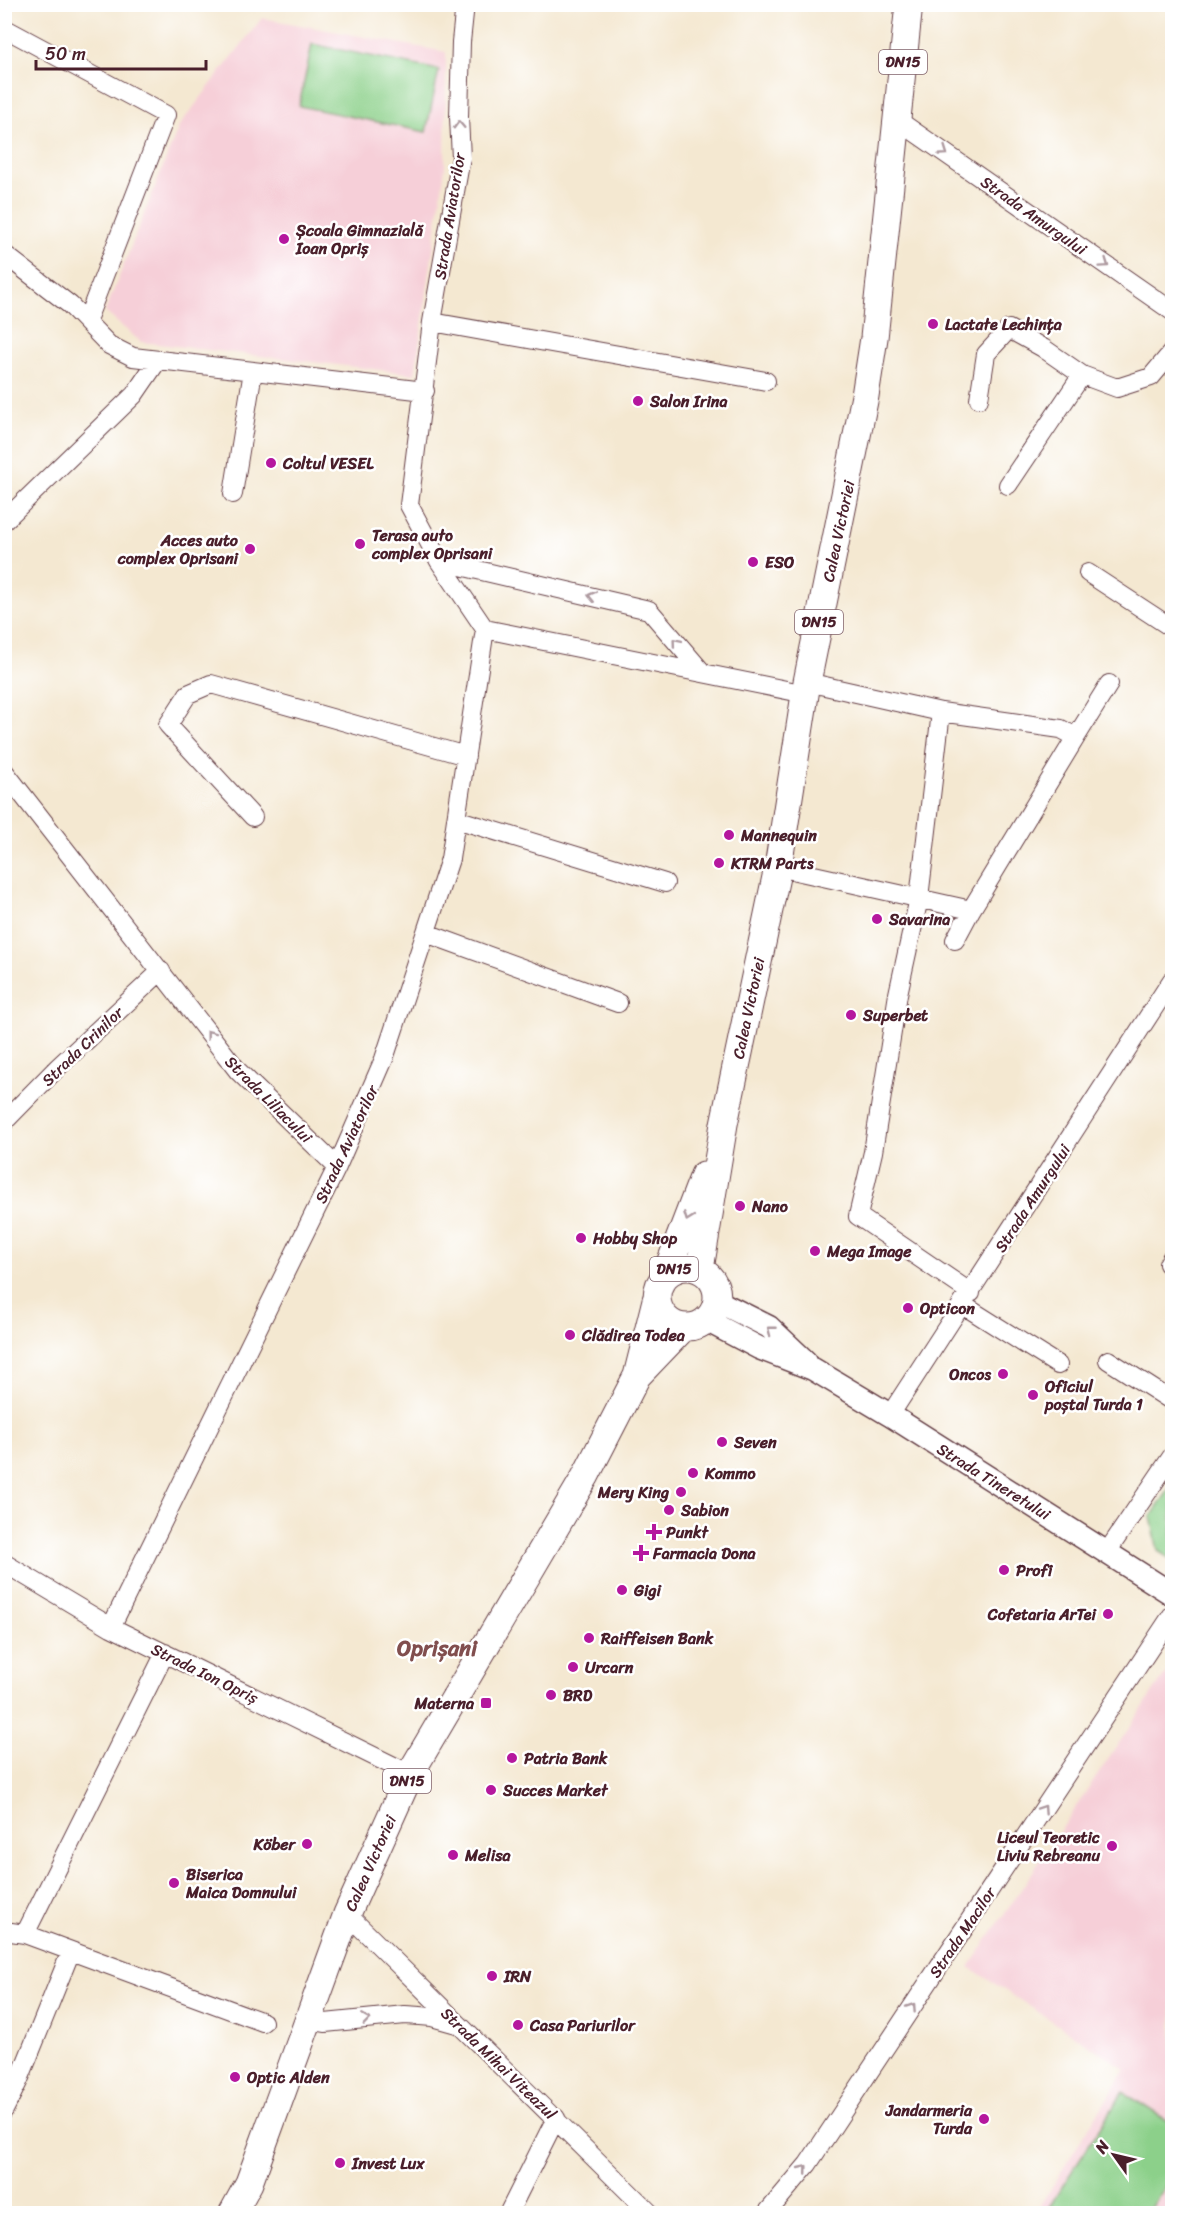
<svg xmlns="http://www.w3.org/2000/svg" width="1177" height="2218" viewBox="0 0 1177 2218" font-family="Sriracha,sans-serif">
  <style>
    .built { fill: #f6cfd8 }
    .green { fill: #8cd08a; stroke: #6b785a; stroke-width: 1.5 }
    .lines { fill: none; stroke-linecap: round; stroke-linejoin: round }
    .minor-casing { stroke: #643d44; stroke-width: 20 }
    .tertiary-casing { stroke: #643d44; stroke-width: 25 }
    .primary-casing { stroke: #643d44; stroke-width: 29 }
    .minor { stroke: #fff; stroke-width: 18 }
    .tertiary { stroke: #fff; stroke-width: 22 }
    .primary { stroke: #fff; stroke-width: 27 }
    .oneway { stroke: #ae9aa0 }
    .poi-dot { fill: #b5179e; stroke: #fff; stroke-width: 2 }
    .labels { text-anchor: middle; stroke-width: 5; stroke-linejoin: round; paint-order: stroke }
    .shield { fill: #fff; stroke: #80626b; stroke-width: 1.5 }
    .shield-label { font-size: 15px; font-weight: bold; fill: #4a1f2b }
    .street-label { font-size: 16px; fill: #4a1f2b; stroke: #fff }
    .poi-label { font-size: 16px; font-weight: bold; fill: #4a1f2b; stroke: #fff; text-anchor: start }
    .district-label { font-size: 22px; font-weight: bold; fill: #814e4e; stroke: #fff }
  </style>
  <rect width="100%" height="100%" fill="#fff"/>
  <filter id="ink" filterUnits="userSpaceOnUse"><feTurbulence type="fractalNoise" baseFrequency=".0167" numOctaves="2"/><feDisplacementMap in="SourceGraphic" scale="12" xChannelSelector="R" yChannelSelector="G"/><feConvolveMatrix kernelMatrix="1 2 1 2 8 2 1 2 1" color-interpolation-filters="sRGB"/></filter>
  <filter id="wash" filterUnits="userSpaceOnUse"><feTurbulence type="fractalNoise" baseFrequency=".008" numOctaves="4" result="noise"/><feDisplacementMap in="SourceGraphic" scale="24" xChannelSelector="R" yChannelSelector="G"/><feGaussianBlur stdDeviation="1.35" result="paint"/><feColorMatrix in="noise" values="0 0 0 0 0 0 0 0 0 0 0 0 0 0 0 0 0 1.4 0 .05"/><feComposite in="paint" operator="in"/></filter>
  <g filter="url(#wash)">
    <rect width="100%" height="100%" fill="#f4e8d1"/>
    <path class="built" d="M 262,18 L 446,52 L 445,167 L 415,374 L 141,342 L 105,312 L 179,126 Z
      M 1170,1667 L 1172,1669 L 1172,2213 L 1035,2213 L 1126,2069 L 969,1967 Z"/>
    <path class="green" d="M 312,44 L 439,70 L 426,132 L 299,106 Z
      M 1172,1485 L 1172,1560 L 1158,1551 L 1151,1517 Z
      M 1123,2092 L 1172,2124 L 1172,2176 L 1148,2213 L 1045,2213 Z"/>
  </g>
  <g filter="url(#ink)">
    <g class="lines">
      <defs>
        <path id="minor" d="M 465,4 L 461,42 L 459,117 L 461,158 L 432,322 L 409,505 L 439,561 L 485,629 L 806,694
          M 4,28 L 166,115 L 87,320
          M 896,119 L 1172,311
          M 4,254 L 70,305 L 109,345 L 133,357 L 425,391
          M 432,322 L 766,381
          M 979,399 L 986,354 L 1009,329 L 1043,348 L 1082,375 L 1117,388 L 1151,377 L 1172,352
          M 1008,485 L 1082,375
          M 233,494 L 253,371
          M 4,521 L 134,395 L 158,360
          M 439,561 L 649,610 L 703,673
          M 1088,573 L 1172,628
          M 807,682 L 941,712 L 1061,729 L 1076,737 L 1109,684
          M 941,712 L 919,898 L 898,994 L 873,1152 L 858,1216 L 971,1293
          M 4,771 L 238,1071 L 337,1167
          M 253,817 L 168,725 L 188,694 L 211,684 L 466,756
          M 456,819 L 665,883
          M 778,867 L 971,910
          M 426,933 L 618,1003
          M 955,940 L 971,910 L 1076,737
          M 4,1122 L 58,1067 L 161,971
          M 1168,1264 L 1172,1257
          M 963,1305 L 1058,1365
          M 1108,1360 L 1172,1401
          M 890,1415 L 1172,980
          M 1107,1552 L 1172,1456
          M 4,1563 L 111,1627 L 410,1774
          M 111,1627 L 337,1167 L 384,1059 L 450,859 L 485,629
          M 347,1914 L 651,2214
          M 4,1931 L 25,1934 L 263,2022
          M 25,1934 L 165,1653
          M 308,2020 L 325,2023 L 405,2015 L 420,2016 L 432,2017 L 457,2024
          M 4,2110 L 19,2080 L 71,1951
          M 508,2214 L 556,2118
          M 766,2214 L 808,2164 L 1172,1615"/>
        <path id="tertiary" d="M 717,1301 L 769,1327 L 806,1362
          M 706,1320 L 759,1348 L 813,1369 L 890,1415 L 1172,1594"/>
        <path id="primary" d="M657 1297a30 30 0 1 1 60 0a30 30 0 1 1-60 0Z
          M 700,1269 L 724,1124 L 778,867 L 807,682 L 865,396 L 874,338 L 909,4
          M 666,1274 L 704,1175
          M 638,1375 L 684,1327
          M 232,2214 L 249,2183 L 347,1914 L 410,1774 L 585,1477 L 637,1376 L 656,1300"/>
      </defs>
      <use href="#minor" class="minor-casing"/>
      <use href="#tertiary" class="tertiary-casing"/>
      <use href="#primary" class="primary-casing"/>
      <use href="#minor" class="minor"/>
      <use href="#tertiary" class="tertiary"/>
      <use href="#primary" class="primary"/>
    </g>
    <defs><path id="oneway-chevron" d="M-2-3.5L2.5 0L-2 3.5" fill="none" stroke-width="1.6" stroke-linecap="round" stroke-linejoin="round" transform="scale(1.5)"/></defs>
    <g class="oneway">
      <use href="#oneway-chevron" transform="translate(459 125) rotate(-92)"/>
      <use href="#oneway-chevron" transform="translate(944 152) rotate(35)"/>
      <use href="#oneway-chevron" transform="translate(1105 264) rotate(35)"/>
      <use href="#oneway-chevron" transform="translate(592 596) rotate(-167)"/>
      <use href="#oneway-chevron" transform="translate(676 642) rotate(-130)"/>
      <use href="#oneway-chevron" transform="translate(210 1034) rotate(-128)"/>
      <use href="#oneway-chevron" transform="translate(688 1217) rotate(111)"/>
      <use href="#oneway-chevron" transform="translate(771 1330) rotate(-142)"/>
      <use href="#oneway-chevron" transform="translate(1043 1809) rotate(-56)"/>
      <use href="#oneway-chevron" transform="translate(912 2007) rotate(-56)"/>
      <use href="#oneway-chevron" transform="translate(366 2019) rotate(-8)"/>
      <use href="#oneway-chevron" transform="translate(804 2169) rotate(-51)"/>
    </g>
  </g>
  <g class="poi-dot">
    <circle cx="284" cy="239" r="6"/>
    <circle cx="933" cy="324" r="6"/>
    <circle cx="638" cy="401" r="6"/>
    <circle cx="271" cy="463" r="6"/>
    <circle cx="360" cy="544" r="6"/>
    <circle cx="250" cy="549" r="6"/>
    <circle cx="753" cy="562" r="6"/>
    <circle cx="729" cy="835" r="6"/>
    <circle cx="719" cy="863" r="6"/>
    <circle cx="877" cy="919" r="6"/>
    <circle cx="851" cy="1015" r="6"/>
    <circle cx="740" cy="1206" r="6"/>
    <circle cx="581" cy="1238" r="6"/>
    <circle cx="815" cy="1251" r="6"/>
    <circle cx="908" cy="1308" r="6"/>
    <circle cx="570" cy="1335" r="6"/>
    <circle cx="1003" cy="1374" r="6"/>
    <circle cx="1033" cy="1395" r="6"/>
    <circle cx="722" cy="1442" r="6"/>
    <circle cx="693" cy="1473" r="6"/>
    <circle cx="681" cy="1492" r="6"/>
    <circle cx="669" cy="1510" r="6"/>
    <path d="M651 1523h6v6h6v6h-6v6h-6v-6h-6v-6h6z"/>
    <path d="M638 1544h6v6h6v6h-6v6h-6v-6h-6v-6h6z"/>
    <circle cx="1004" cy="1570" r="6"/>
    <circle cx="622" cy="1590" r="6"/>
    <circle cx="1108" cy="1614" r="6"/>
    <circle cx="589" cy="1638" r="6"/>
    <circle cx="573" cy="1667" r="6"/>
    <circle cx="551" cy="1695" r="6"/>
    <rect x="480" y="1697" width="12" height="12" rx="3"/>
    <circle cx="512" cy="1758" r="6"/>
    <circle cx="491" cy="1790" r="6"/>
    <circle cx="307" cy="1844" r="6"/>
    <circle cx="1112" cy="1846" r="6"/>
    <circle cx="453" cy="1855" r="6"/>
    <circle cx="174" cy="1883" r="6"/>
    <circle cx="492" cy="1976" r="6"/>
    <circle cx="518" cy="2025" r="6"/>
    <circle cx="235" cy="2077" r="6"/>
    <circle cx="984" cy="2119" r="6"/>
    <circle cx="340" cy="2163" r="6"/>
  </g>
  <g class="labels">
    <g class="shield">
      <rect x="879" y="50" width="48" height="24" rx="4.5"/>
      <rect x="795" y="610" width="48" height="24" rx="4.5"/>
      <rect x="650" y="1257" width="48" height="24" rx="4.5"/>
      <rect x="383" y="1769" width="48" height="24" rx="4.5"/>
    </g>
    <g class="shield-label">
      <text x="903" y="67">DN15</text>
      <text x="819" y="627">DN15</text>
      <text x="674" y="1274">DN15</text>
      <text x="407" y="1786">DN15</text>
    </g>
    <g class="street-label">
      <text transform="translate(1034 215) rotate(35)" y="6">Strada Amurgului</text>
      <text transform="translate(449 216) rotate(-81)" y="6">Strada Aviatorilor</text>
      <text transform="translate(838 531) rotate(-78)" y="6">Calea Victoriei</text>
      <text transform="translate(748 1008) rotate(-78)" y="6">Calea Victoriei</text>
      <text transform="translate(82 1046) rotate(-44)" y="6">Strada Crinilor</text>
      <text transform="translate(269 1099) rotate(45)" y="6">Strada Liliacului</text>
      <text transform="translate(346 1144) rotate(-65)" y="6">Strada Aviatorilor</text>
      <text transform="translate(1032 1198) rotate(-57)" y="6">Strada Amurgului</text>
      <text transform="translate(994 1481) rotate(32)" y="6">Strada Tineretului</text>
      <text transform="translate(205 1673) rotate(26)" y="6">Strada Ion Opriș</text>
      <text transform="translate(370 1863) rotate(-66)" y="6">Calea Victoriei</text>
      <text transform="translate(962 1932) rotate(-56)" y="6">Strada Macilor</text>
      <text transform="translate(499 2063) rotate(44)" y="6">Strada Mihai Viteazul</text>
    </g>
    <g class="poi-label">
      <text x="296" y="236">Școala Gimnazială<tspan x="296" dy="18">Ioan Opriș</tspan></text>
      <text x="945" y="330">Lactate Lechința</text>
      <text x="650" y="407">Salon Irina</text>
      <text x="283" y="469">Coltul VESEL</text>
      <text x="372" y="541">Terasa auto<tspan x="372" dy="18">complex Oprisani</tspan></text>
      <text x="238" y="546" text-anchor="end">Acces auto<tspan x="238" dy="18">complex Oprisani</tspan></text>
      <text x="765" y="568">ESO</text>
      <text x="741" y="841">Mannequin</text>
      <text x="731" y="869">KTRM Parts</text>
      <text x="889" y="925">Savarina</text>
      <text x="863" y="1021">Superbet</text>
      <text x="752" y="1212">Nano</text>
      <text x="593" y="1244">Hobby Shop</text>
      <text x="827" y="1257">Mega Image</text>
      <text x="920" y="1314">Opticon</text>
      <text x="582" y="1341">Clădirea Todea</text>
      <text x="991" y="1380" text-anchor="end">Oncos</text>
      <text x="1045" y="1392">Oficiul<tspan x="1045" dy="18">poștal Turda 1</tspan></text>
      <text x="734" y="1448">Seven</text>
      <text x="705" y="1479">Kommo</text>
      <text x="669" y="1498" text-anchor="end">Mery King</text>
      <text x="681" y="1516">Sabion</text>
      <text x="666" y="1538">Punkt</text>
      <text x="653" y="1559">Farmacia Dona</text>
      <text x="1016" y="1576">Profi</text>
      <text x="634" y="1596">Gigi</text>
      <text x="1096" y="1620" text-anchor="end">Cofetaria ArTei</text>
      <text x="601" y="1644">Raiffeisen Bank</text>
      <text x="585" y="1673">Urcarn</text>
      <text x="563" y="1701">BRD</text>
      <text x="474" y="1709" text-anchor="end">Materna</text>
      <text x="524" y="1764">Patria Bank</text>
      <text x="503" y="1796">Succes Market</text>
      <text x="1100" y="1843" text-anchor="end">Liceul Teoretic<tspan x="1100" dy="18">Liviu Rebreanu</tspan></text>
      <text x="295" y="1850" text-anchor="end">Köber</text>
      <text x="465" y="1861">Melisa</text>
      <text x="186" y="1880">Biserica<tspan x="186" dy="18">Maica Domnului</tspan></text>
      <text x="504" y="1982">IRN</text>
      <text x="530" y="2031">Casa Pariurilor</text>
      <text x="247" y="2083">Optic Alden</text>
      <text x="972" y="2116" text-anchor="end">Jandarmeria<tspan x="972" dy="18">Turda</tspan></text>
      <text x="352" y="2169">Invest Lux</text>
    </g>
    <g class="district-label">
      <text x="437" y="1656">Oprișani</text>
    </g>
  </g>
  <rect width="1177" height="2218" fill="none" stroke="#fff" stroke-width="24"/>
  <g transform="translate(1114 2155) rotate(304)" stroke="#ffffff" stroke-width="4.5" paint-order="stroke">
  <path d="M0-4.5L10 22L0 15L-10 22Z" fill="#4a1f2b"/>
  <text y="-9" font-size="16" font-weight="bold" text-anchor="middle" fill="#4a1f2b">N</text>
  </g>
  <path d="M36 60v9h170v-9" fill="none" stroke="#4a1f2b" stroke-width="3"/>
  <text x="45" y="60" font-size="18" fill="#4a1f2b" stroke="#ffffff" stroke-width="4.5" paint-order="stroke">50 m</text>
</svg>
